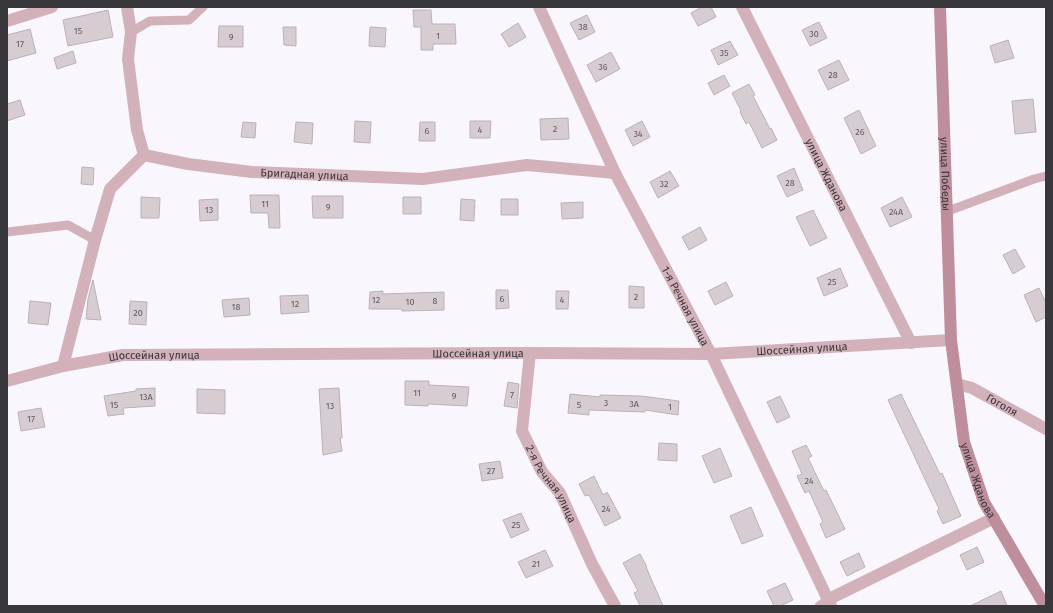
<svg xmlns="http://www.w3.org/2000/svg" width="1053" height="613" viewBox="0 0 1053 613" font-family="'Fira Sans',sans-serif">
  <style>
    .building { fill: #d6ccd2; stroke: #bbb1b7 }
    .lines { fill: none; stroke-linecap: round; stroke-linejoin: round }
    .lane { stroke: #d3b1ba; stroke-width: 9 }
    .street { stroke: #d3b1ba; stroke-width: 12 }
    .secondary { stroke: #bf8e9c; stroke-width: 12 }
    .labels { text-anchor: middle; stroke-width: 4; stroke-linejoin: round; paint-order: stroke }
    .number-label { font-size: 9px; fill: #605c61 }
    .street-label { font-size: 11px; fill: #38373b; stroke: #fff }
  </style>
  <rect width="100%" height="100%" fill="#f9f7fd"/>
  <path class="building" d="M 702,7 L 711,7 L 716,17 L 698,26 L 691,13 Z
    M 108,10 L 113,37 L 68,46 L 63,20 Z
    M 413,10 L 431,10 L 432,24 L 455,24 L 456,44 L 433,44 L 433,50 L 421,50 L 421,27 L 414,27 Z
    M 587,15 L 595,32 L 579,40 L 570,23 Z
    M 819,22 L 827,38 L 810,46 L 802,30 Z
    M 518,23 L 526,37 L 509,47 L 501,34 Z
    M 219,26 L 243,26 L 243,47 L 218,47 Z
    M 283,27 L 296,27 L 296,46 L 284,45 Z
    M 370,27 L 386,28 L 385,47 L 369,46 Z
    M 30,29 L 36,53 L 7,61 L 7,35 Z
    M 1008,40 L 1014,58 L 995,63 L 990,46 Z
    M 730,41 L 738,55 L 718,65 L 711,50 Z
    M 73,51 L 76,63 L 57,69 L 54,58 Z
    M 611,52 L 620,69 L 596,82 L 587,65 Z
    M 839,60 L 849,80 L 828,90 L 818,70 Z
    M 724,75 L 730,86 L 714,95 L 708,83 Z
    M 749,84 L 755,95 L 753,96 L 770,129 L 771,128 L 777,140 L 762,148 L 749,122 L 746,124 L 740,112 L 741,111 L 732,93 Z
    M 1033,99 L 1036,132 L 1015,134 L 1012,101 Z
    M 20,100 L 25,115 L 7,121 L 7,104 Z
    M 859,110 L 876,146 L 861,154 L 844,118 Z
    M 568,118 L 569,139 L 541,140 L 540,119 Z
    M 355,121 L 371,122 L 370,143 L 354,142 Z
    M 470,121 L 491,121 L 490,138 L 470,138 Z
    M 642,121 L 650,137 L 633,146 L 625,130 Z
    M 243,122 L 256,123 L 255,138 L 241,137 Z
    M 296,122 L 313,123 L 312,144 L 294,142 Z
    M 420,122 L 435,122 L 435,141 L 419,141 Z
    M 82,167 L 94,168 L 93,185 L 81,184 Z
    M 794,168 L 803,190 L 787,197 L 777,176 Z
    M 670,171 L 679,186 L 658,198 L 650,182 Z
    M 250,195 L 279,195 L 280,228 L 269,228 L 268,213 L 251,213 Z
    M 312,196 L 343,196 L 343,218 L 313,218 Z
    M 141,197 L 160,198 L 159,218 L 141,218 Z
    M 403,197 L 421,197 L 421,214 L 403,214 Z
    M 902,197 L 912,217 L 890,227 L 881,208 Z
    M 218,199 L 218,220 L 200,221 L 199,200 Z
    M 461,199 L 475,200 L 474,221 L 460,220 Z
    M 501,199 L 518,199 L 518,215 L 501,215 Z
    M 583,202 L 583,218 L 562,219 L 561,203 Z
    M 813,210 L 827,238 L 810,246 L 796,217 Z
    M 700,227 L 707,240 L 689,250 L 682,237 Z
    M 1015,249 L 1025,267 L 1013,274 L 1003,255 Z
    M 840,268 L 848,286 L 824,296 L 817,278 Z
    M 93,280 L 101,320 L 86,319 L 88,299 Z
    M 726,282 L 733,296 L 715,305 L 708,291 Z
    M 629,286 L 644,287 L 644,308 L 629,308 Z
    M 1039,288 L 1046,303 L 1046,317 L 1036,322 L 1024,295 Z
    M 496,290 L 508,290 L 509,308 L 496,309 Z
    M 383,291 L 383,294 L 444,292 L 444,310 L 402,311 L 402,309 L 369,309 L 370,292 Z
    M 556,291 L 569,291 L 568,309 L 556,309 Z
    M 308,295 L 309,312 L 281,314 L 280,296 Z
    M 249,298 L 250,315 L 224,317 L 222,300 Z
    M 30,301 L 51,303 L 48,325 L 28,323 Z
    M 130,301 L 147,302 L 146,325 L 129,324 Z
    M 405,381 L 429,381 L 429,385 L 469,387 L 467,406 L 428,404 L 428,406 L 405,405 Z
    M 508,382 L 519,384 L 517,408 L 504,406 Z
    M 155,388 L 155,406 L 123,408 L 124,414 L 108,416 L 104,396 L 136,391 L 136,389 Z
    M 339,388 L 342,438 L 340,438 L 342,451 L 323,455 L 319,389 Z
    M 197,389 L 225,390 L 225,414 L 197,413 Z
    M 570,394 L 600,397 L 600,395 L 641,396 L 679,401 L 678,415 L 645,410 L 645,412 L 589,410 L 589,415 L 568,413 Z
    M 901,394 L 940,474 L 942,473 L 961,516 L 943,524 L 937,511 L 939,509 L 888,400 Z
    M 780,396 L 790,417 L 777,423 L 767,402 Z
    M 41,408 L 45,427 L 21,431 L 18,412 Z
    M 659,443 L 677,444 L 677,461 L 658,460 Z
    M 806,445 L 812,456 L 808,458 L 824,491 L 826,490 L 845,529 L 826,538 L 820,524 L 823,522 L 809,491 L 805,493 L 797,476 L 802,474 L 792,451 Z
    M 720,448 L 732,476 L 714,483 L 702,456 Z
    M 500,461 L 503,478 L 482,481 L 479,464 Z
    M 594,476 L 603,495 L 607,492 L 621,518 L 605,526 L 589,495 L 585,496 L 579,484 Z
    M 751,507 L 763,536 L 742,544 L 730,516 Z
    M 521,513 L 529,530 L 511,538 L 503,520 Z
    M 977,547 L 984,562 L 967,570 L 960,555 Z
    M 545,550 L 553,566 L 526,578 L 518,562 Z
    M 859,553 L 865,567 L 847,576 L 840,562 Z
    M 640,554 L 647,567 L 646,567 L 663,606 L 640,606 L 634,593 L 638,591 L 623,563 Z
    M 785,583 L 793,600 L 780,606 L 774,606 L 767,591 Z
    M 1001,591 L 1007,606 L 970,606 Z"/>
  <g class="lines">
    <path class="lane" d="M 131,32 L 150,21 L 189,20 L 203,7
      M 948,211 L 1034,179 L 1046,176
      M 7,232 L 68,225 L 95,240
      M 819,606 L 827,600"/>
    <g class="street">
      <path d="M 127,7 L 131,32 L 128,59 L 137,130 L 144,155"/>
      <path id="s1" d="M 539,7 L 615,173 L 711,354 L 831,606"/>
      <path id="s2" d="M 742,7 L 911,343"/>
      <path d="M 7,21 L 52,7"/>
      <path id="s3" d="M 144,155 L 188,164 L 252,172 L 423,179 L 527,165 L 615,173"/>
      <path id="s4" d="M 530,353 L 522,431 L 542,472 L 560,493 L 592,564 L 615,606"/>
      <path d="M 63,366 L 95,240 L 110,189 L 144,155"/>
      <path id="s5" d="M 7,381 L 63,366 L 123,355 L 530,353 L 711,354 L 951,340"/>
      <path id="s6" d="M 957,384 L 972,388 L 1046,429"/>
      <path d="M 827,600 L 994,518"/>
    </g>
    <path class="secondary" id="s7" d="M 940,7 L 951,340 L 964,442 L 984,502 L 1045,606"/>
  </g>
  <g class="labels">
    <g class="number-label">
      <text x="583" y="30">38</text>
      <text x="78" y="34">15</text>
      <text x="814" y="37">30</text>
      <text x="438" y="39">1</text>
      <text x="231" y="40">9</text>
      <text x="20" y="47">17</text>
      <text x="724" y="56">35</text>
      <text x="603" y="70">36</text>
      <text x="833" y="78">28</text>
      <text x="555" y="132">2</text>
      <text x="480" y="133">4</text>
      <text x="427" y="134">6</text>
      <text x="860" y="135">26</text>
      <text x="638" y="137">34</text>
      <text x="790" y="186">28</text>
      <text x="664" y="187">32</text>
      <text x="265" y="207">11</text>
      <text x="328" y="210">9</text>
      <text x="209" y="213">13</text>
      <text x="896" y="215">24А</text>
      <text x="832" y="285">25</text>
      <text x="636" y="300">2</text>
      <text x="502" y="302">6</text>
      <text x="376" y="303">12</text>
      <text x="562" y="303">4</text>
      <text x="435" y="304">8</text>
      <text x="410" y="305">10</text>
      <text x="295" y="307">12</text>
      <text x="236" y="310">18</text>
      <text x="138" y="316">20</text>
      <text x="417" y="396">11</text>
      <text x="512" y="398">7</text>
      <text x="454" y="399">9</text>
      <text x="146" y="400">13А</text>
      <text x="606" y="406">3</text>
      <text x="634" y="407">3А</text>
      <text x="114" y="408">15</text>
      <text x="579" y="408">5</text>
      <text x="330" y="409">13</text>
      <text x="670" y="410">1</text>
      <text x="31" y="422">17</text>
      <text x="491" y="474">27</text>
      <text x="809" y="484">24</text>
      <text x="606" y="512">24</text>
      <text x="516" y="528">25</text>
      <text x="536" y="567">21</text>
    </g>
    <g class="street-label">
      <text dy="4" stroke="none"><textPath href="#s3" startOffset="162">Бригадная улица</textPath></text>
      <text dy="4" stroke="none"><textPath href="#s7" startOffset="167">улица Победы</textPath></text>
      <text dy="4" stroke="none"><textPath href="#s2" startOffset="188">улица Жданова</textPath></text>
      <text dy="4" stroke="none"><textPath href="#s1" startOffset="333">1-я Речная улица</textPath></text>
      <text dy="4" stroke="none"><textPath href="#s5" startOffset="798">Шоссейная улица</textPath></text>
      <text dy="4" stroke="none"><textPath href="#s5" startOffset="474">Шоссейная улица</textPath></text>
      <text dy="4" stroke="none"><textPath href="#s5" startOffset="150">Шоссейная улица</textPath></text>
      <text dy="4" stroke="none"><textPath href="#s6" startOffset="50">Гоголя</textPath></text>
      <text dy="4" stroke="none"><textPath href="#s7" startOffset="477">улица Жданова</textPath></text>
      <text dy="4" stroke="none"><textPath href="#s4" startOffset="139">2-я Речная улица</textPath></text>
    </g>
  </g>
  <rect width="1053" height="613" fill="none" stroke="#38373b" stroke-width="16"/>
</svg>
